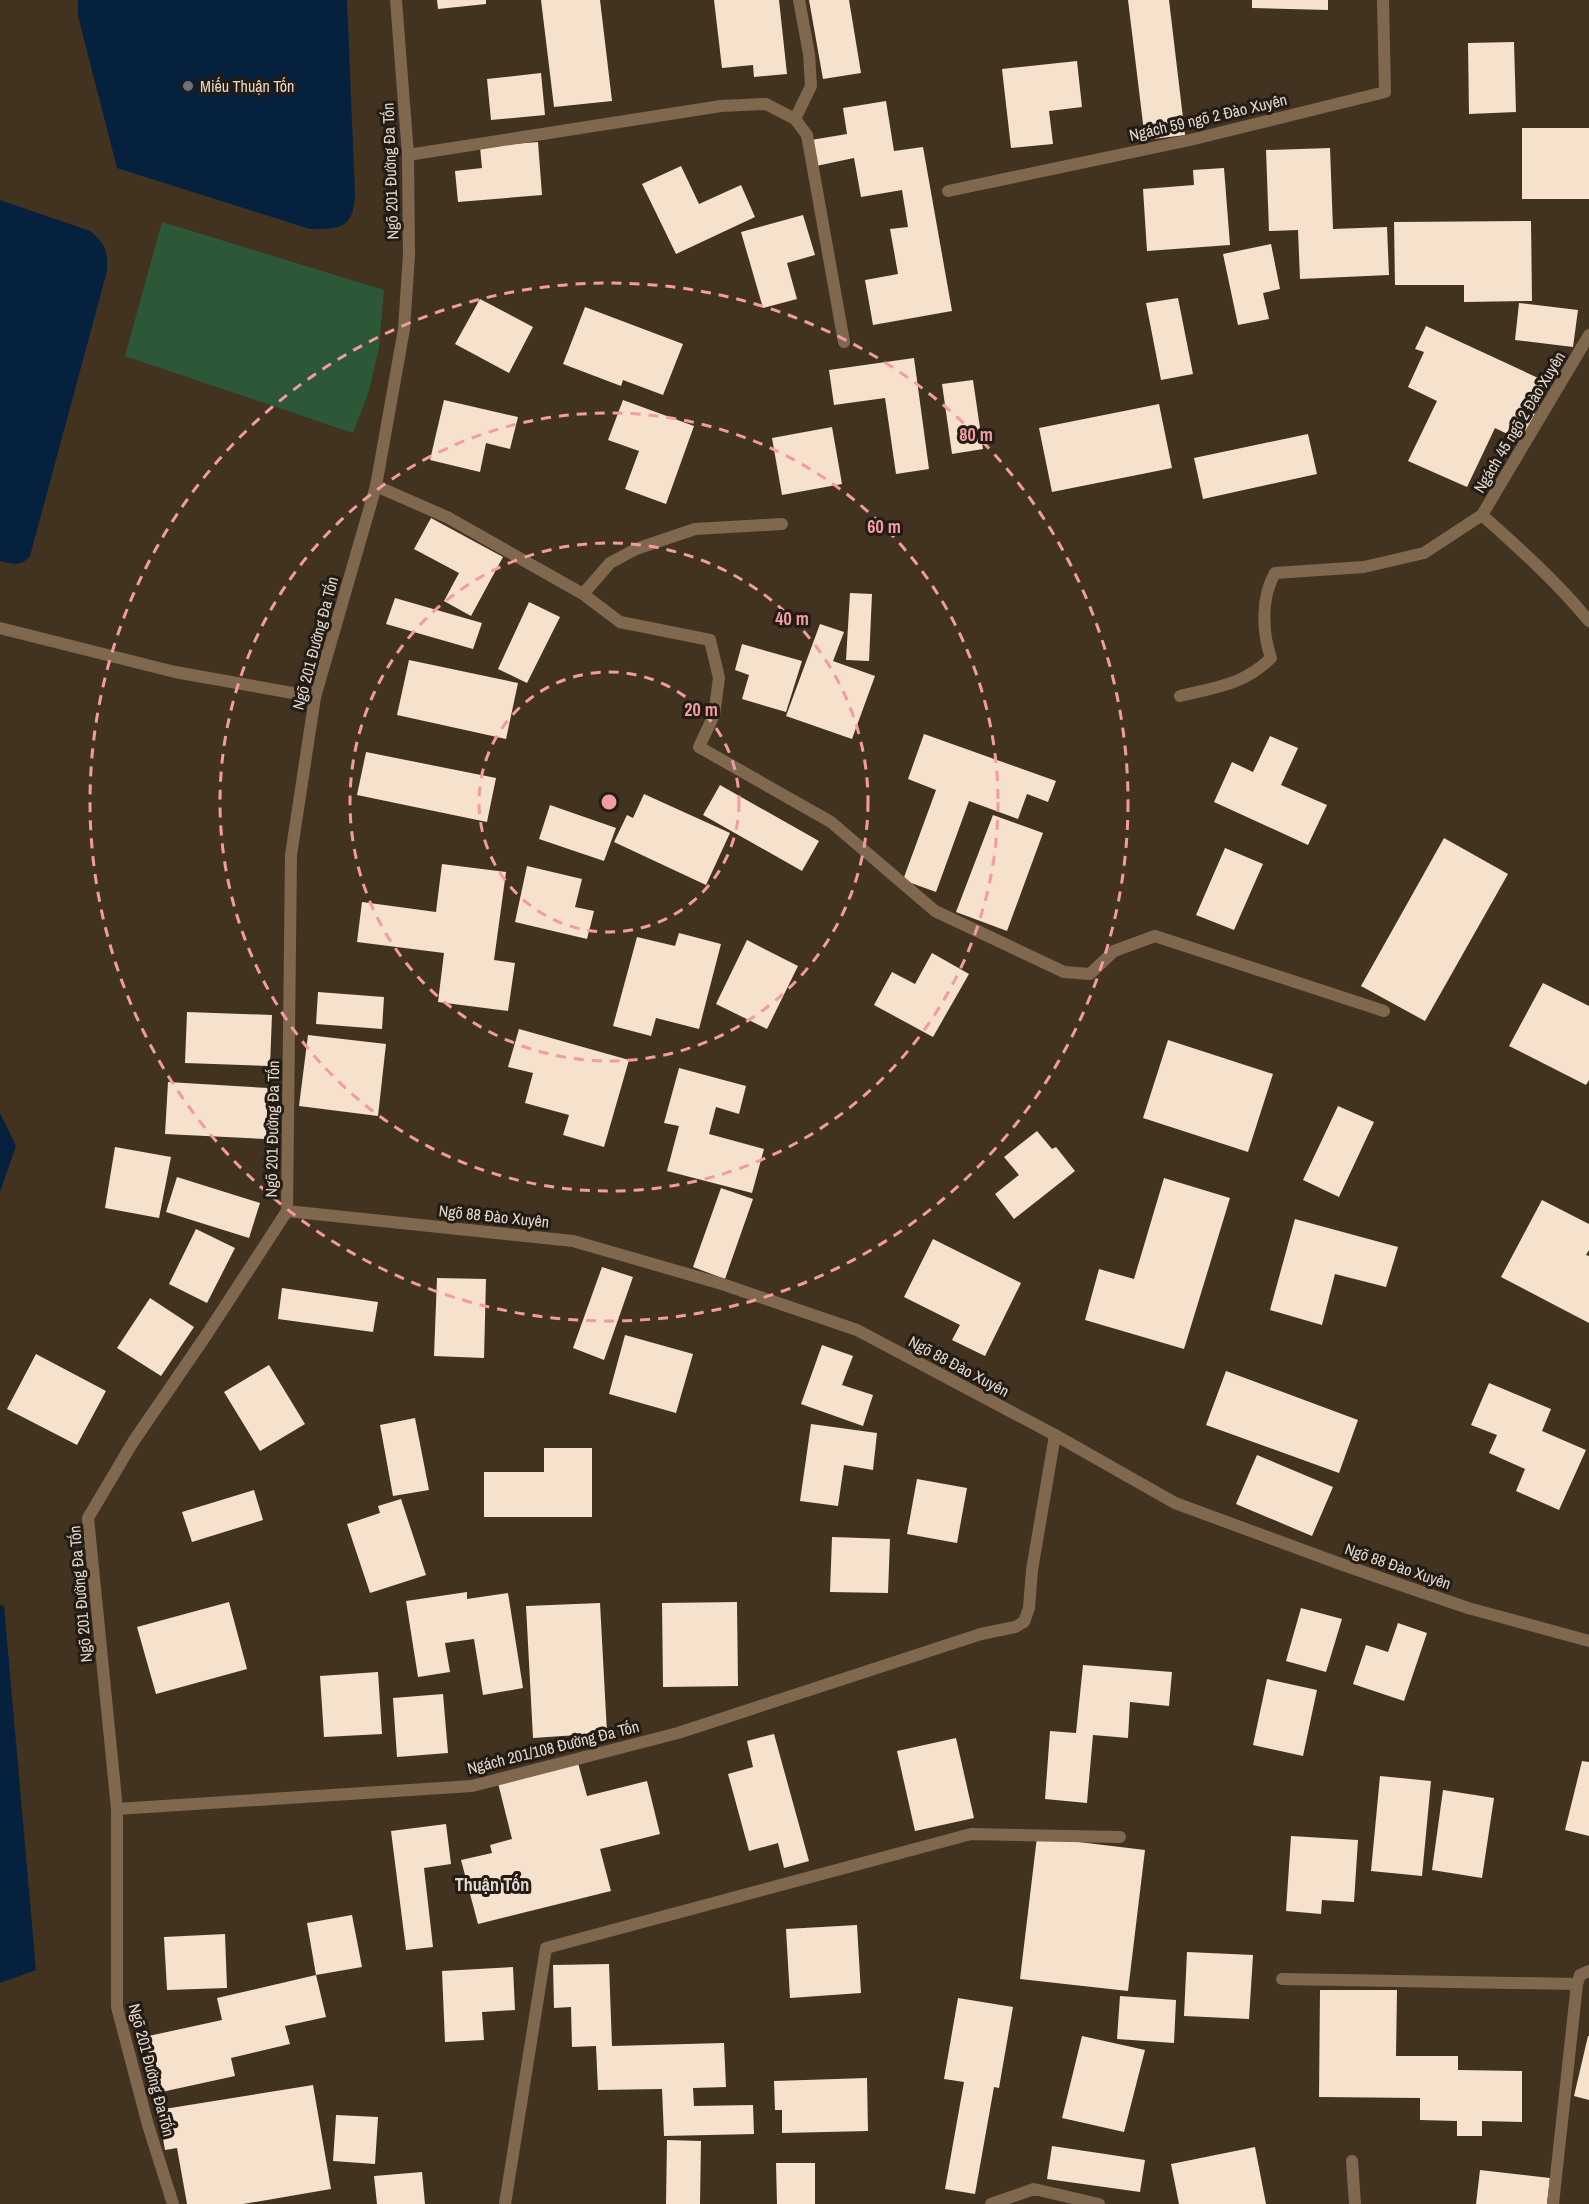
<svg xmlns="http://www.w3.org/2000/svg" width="1589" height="2204" viewBox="0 0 1589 2204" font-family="'Archivo Narrow',sans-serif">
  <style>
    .green { fill: #2c5838 }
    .water { fill: #05213e }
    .building { fill: #f5e1cc }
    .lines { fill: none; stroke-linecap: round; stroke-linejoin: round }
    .service { stroke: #80684e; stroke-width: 12 }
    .minor { stroke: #80684e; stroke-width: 12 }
    .ring { fill: none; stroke: #f49aa2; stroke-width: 3; stroke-dasharray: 10 8 }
    .worship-dot { fill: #6b7280; stroke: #231c14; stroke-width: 2 }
    .labels { text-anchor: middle; stroke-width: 6; stroke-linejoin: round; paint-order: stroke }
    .poi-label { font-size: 16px; fill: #e2d8cd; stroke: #231c14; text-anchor: start }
    .street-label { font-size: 16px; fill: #e2d8cd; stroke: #231c14 }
    .neighbourhood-label { font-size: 18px; font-weight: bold; fill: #e2d8cd; stroke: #231c14 }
    .centre { fill: #f49aa2; stroke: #231c14; stroke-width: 3 }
    .ring-label { font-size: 18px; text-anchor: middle; font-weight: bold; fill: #f49aa2; stroke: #231c14; stroke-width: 6; stroke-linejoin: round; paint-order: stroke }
  </style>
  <rect width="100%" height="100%" fill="#423321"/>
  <path class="green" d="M 162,222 L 384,290 L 379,347 L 369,391 L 353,433 L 125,356 Z"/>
  <path class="water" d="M 78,0 L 347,0 L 355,194 C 354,227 341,230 310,229 L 117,168 L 78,16 Z
    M 0,200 L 90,231 C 106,244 108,251 107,271 L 30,556 C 21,567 13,564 0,561 Z
    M 0,1113 L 16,1146 L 0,1192 Z
    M 0,1605 L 4,1606 L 36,1970 L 0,1983 Z"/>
  <path class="building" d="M 437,0 L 486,0 L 486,4 L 438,9 Z
    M 541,0 L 600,0 L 612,101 L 554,107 Z
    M 714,0 L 779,0 L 787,74 L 754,77 L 753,65 L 722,68 Z
    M 809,0 L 849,0 L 861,73 L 823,79 Z
    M 1128,0 L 1169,0 L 1185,135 L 1145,140 Z
    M 1252,0 L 1328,0 L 1328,10 L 1252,8 Z
    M 1514,42 L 1516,112 L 1469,114 L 1468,43 Z
    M 1077,61 L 1082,107 L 1049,111 L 1053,144 L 1011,148 L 1002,69 Z
    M 541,73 L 545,115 L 491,120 L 487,79 Z
    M 886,101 L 894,151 L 923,147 L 952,311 L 873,325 L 865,280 L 898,274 L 890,229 L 908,227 L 902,190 L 861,197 L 854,158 L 816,166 L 811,140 L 847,134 L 843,108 Z
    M 1522,128 L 1589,128 L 1589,199 L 1522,199 Z
    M 538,142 L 542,195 L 458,202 L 455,171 L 482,168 L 480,147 Z
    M 1330,148 L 1333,229 L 1387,227 L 1389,275 L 1300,279 L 1298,230 L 1269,231 L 1266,150 Z
    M 681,166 L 699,204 L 741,185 L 755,217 L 676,254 L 642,184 Z
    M 1224,168 L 1230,245 L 1147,251 L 1143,189 L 1194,185 L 1193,170 Z
    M 803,215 L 815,255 L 787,263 L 797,299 L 763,308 L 741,232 Z
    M 1531,221 L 1532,301 L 1464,302 L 1464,285 L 1395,285 L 1394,222 Z
    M 1271,244 L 1280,289 L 1263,293 L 1269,319 L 1238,325 L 1223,254 Z
    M 1178,298 L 1193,374 L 1161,380 L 1146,303 Z
    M 480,299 L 533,327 L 509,373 L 455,344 Z
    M 1519,303 L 1578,310 L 1573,347 L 1515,340 Z
    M 585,307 L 683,344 L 663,395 L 623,380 L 621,386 L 563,364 Z
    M 1426,326 L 1549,383 L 1522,441 L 1495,428 L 1467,487 L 1408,461 L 1437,401 L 1408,387 L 1424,352 L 1415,349 Z
    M 914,358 L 929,469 L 896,474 L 885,398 L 834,405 L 829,370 Z
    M 973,380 L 983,449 L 952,454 L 942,384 Z
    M 444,400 L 518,417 L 510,449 L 486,443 L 480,472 L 430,460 Z
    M 623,400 L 694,426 L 666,504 L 625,489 L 639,451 L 608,440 Z
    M 1159,404 L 1172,468 L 1052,492 L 1039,428 Z
    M 832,427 L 842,484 L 782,495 L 772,438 Z
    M 1308,434 L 1317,474 L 1203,499 L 1194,458 Z
    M 431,518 L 503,557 L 471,616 L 444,601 L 459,573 L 414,549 Z
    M 850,593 L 872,594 L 869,661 L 846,660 Z
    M 395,598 L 482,623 L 473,649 L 386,624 Z
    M 529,602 L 560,617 L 527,683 L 498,669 Z
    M 820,624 L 844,632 L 833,661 L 875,676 L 852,739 L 786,716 Z
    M 742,644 L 802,661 L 786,712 L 742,699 L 749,675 L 735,670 Z
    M 409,660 L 518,683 L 506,739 L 397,715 Z
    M 924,734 L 1056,781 L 1048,802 L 1027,794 L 1018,819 L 969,801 L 936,892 L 903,880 L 936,790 L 908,779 Z
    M 1270,736 L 1298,748 L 1281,785 L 1327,805 L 1308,845 L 1214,802 L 1232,762 L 1253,772 Z
    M 366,752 L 496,778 L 487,822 L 357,795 Z
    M 720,785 L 819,841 L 802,871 L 703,815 Z
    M 644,794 L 730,833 L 706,885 L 614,842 L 627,815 L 633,818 Z
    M 550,805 L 616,828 L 604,861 L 539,839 Z
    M 993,815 L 1043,833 L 1007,931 L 956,912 Z
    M 1444,838 L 1508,874 L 1425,1021 L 1361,986 Z
    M 1225,848 L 1263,864 L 1234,930 L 1196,915 Z
    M 442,864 L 506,872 L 494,960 L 515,963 L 508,1011 L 438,1002 L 444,953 L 357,942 L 362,902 L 436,912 Z
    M 527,866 L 582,879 L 575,907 L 594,911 L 587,939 L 515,922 Z
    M 679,933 L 721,944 L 699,1029 L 656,1018 L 651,1036 L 613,1026 L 637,937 L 675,946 Z
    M 747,940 L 798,966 L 767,1029 L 716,1004 Z
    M 932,953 L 969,974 L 933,1037 L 874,1005 L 892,972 L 915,984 Z
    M 1543,983 L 1589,1006 L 1589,1080 L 1586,1085 L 1509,1046 Z
    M 318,992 L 384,997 L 382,1029 L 316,1024 Z
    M 187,1012 L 272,1015 L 270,1066 L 185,1063 Z
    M 519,1029 L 629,1060 L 604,1147 L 563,1135 L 569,1115 L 525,1103 L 533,1073 L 508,1067 Z
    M 308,1035 L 386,1044 L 378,1116 L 299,1106 Z
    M 1168,1040 L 1273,1074 L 1248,1152 L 1143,1118 Z
    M 679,1068 L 746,1086 L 739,1114 L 716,1107 L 709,1134 L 764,1149 L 752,1193 L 667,1171 L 679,1126 L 664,1123 Z
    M 168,1082 L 268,1088 L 266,1139 L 165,1134 Z
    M 1338,1106 L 1374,1122 L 1339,1197 L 1303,1180 Z
    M 1037,1131 L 1052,1149 L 1056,1147 L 1075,1171 L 1014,1219 L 995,1194 L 1019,1175 L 1004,1157 Z
    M 115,1147 L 171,1157 L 159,1218 L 105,1208 Z
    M 177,1177 L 260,1203 L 249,1238 L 166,1212 Z
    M 1164,1178 L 1230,1198 L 1184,1349 L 1085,1320 L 1099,1269 L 1134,1279 Z
    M 721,1188 L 753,1199 L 725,1279 L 693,1267 Z
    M 1542,1200 L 1589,1224 L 1589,1250 L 1586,1255 L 1589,1256 L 1589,1323 L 1501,1277 Z
    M 1295,1219 L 1398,1247 L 1386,1287 L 1335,1274 L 1322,1325 L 1270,1310 Z
    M 196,1229 L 235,1248 L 207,1303 L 169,1284 Z
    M 933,1239 L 1021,1283 L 985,1356 L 952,1340 L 960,1325 L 904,1297 Z
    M 602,1267 L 633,1277 L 604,1360 L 573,1348 Z
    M 437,1278 L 486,1279 L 484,1358 L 434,1356 Z
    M 282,1288 L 378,1302 L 373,1332 L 278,1319 Z
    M 150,1298 L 194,1327 L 161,1376 L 117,1348 Z
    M 625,1335 L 693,1354 L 676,1413 L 609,1394 Z
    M 822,1345 L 853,1356 L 842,1385 L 873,1395 L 863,1426 L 801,1404 Z
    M 36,1354 L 106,1391 L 77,1445 L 7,1409 Z
    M 269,1365 L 305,1424 L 260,1451 L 224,1392 Z
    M 1226,1371 L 1358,1420 L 1339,1473 L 1206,1425 Z
    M 1489,1383 L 1551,1409 L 1542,1431 L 1586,1450 L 1559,1510 L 1516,1491 L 1525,1469 L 1489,1453 L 1497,1435 L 1471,1425 Z
    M 415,1418 L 429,1490 L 393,1496 L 380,1425 Z
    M 811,1424 L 877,1433 L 873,1470 L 844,1465 L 838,1506 L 800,1501 Z
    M 544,1448 L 592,1448 L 592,1517 L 484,1517 L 484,1472 L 544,1472 Z
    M 1257,1455 L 1333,1487 L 1312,1536 L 1236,1504 Z
    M 917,1479 L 967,1488 L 957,1543 L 907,1534 Z
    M 254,1490 L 263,1520 L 192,1542 L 182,1512 Z
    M 401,1499 L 426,1575 L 370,1593 L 347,1524 L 380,1513 L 378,1506 Z
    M 832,1537 L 890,1539 L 888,1593 L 830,1592 Z
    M 467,1592 L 467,1599 L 508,1593 L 523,1688 L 483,1695 L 474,1639 L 445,1643 L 450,1672 L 418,1677 L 406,1601 Z
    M 229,1602 L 247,1669 L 156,1694 L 137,1627 Z
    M 737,1602 L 738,1686 L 663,1687 L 662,1603 Z
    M 600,1603 L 607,1733 L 533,1738 L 526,1606 Z
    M 1301,1608 L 1342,1619 L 1326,1672 L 1286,1661 Z
    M 1398,1623 L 1427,1633 L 1404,1701 L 1353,1684 L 1366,1645 L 1388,1652 Z
    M 1083,1665 L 1172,1672 L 1169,1706 L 1130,1702 L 1128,1738 L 1093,1735 L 1087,1803 L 1045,1799 L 1050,1731 L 1076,1733 Z
    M 378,1672 L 382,1734 L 324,1737 L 320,1676 Z
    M 1267,1679 L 1317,1690 L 1303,1756 L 1253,1745 Z
    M 443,1694 L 448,1753 L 397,1757 L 393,1698 Z
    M 774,1734 L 809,1861 L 784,1868 L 778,1843 L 749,1851 L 728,1774 L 753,1767 L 747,1741 Z
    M 956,1738 L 974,1818 L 915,1831 L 897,1751 Z
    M 1582,1761 L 1589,1762 L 1589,1836 L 1565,1830 Z
    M 578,1763 L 587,1796 L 647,1781 L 660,1834 L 600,1849 L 611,1891 L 478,1924 L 461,1860 L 492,1853 L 490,1845 L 512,1839 L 498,1783 Z
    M 1380,1776 L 1431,1781 L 1422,1876 L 1371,1871 Z
    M 1443,1790 L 1494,1798 L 1482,1878 L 1432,1870 Z
    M 446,1824 L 451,1864 L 424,1868 L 433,1947 L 406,1950 L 391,1831 Z
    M 1291,1836 L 1358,1840 L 1354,1902 L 1322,1900 L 1321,1914 L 1286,1911 Z
    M 1037,1837 L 1145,1850 L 1128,1991 L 1020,1979 Z
    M 352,1915 L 362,1967 L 316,1975 L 307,1923 Z
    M 857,1925 L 861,1993 L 790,1998 L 786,1929 Z
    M 225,1934 L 227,1988 L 167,1990 L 164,1937 Z
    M 1187,1952 L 1253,1955 L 1249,2019 L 1184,2016 Z
    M 609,1964 L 612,2046 L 724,2043 L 726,2087 L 693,2088 L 694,2106 L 753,2105 L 754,2134 L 664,2136 L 662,2089 L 598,2090 L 596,2046 L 572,2047 L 571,2007 L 554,2008 L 553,1965 Z
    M 513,1967 L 515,2010 L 482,2012 L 484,2040 L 445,2042 L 442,1971 Z
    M 316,1975 L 326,2017 L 285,2026 L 290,2044 L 231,2058 L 235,2076 L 157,2093 L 144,2037 L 222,2020 L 217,1998 Z
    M 1320,1990 L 1397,1990 L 1396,2056 L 1458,2056 L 1458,2070 L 1522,2071 L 1522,2122 L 1482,2121 L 1482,2136 L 1457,2136 L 1457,2121 L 1420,2120 L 1420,2098 L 1319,2097 Z
    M 1120,1996 L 1176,2000 L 1174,2043 L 1117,2039 Z
    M 958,1998 L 1013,2007 L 999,2088 L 994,2087 L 975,2194 L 945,2189 L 964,2082 L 944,2079 Z
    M 1082,2036 L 1145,2050 L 1124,2132 L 1062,2118 Z
    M 1588,2036 L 1589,2036 L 1589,2100 L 1574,2096 Z
    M 867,2078 L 868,2131 L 782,2133 L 782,2110 L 775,2110 L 774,2081 Z
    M 313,2085 L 331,2189 L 243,2204 L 187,2204 L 177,2148 L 165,2150 L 158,2110 Z
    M 336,2115 L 378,2117 L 375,2164 L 333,2161 Z
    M 667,2140 L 701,2141 L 700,2204 L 666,2204 Z
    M 1052,2146 L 1145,2160 L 1140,2192 L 1047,2179 Z
    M 1255,2147 L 1266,2204 L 1179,2204 L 1171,2164 Z
    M 776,2163 L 815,2163 L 815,2204 L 777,2204 Z
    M 1480,2170 L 1550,2178 L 1547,2204 L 1476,2204 Z
    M 422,2172 L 425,2204 L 377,2204 L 374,2176 Z"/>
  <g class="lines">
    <path class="service" d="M 795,119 L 811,86 L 809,54 L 799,0
      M 408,155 L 721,106 L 766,104 L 795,119 L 807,135 L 844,342
      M 948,191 L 1190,140 L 1385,92 L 1383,0
      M 376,486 L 447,517 L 583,594 L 620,622 L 710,640 L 719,678 L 714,715 L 699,747 L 831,822 L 935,911 L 1064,972 L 1090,974 L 1114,951 L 1155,936 L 1384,1011
      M 1482,515 C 1520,549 1557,582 1589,621
      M 583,594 L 610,563 L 636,549 L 695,529 L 782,524
      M 0,628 L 175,672 L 315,697
      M 1180,696 C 1217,687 1243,685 1271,658 C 1262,632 1261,597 1275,573 L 1364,567 L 1424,553 L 1482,515 L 1589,335
      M 117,1809 L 472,1786 L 678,1733 L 981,1634 L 1015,1627 L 1024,1622 L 1029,1608 L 1032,1570 L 1055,1435
      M 1282,1979 L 1577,1984
      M 1352,2161 L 1355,2204
      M 505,2204 L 546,1948 L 971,1834 L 1120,1837
      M 991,2204 L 1034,2189 L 1099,2204
      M 1553,2204 L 1577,1984 L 1580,1975 L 1589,1971"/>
    <path class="minor" d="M 287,1211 L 573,1241 L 722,1284 L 857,1330 L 1055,1435 L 1175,1503 L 1346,1566 L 1468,1608 L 1589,1641
      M 173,2204 L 148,2125 L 117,2007 L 117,1809 L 88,1518 L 133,1442 L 207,1334 L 287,1211 L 291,855 L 315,697 L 376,486 L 404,329 L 409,255 L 408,155 L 396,0"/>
  </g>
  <g class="ring">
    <circle cx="609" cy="802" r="130"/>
    <circle cx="609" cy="802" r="259"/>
    <circle cx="609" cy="802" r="389"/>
    <circle cx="609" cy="802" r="519"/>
  </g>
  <circle class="worship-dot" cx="188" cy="86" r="6"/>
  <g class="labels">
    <g class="poi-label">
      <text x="200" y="92">Miếu Thuận Tốn</text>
    </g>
    <g class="street-label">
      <text transform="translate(1208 117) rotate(-13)" y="6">Ngách 59 ngõ 2 Đào Xuyên</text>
      <text transform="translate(390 171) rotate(-92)" y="6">Ngõ 201 Đường Đa Tốn</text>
      <text transform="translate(1519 422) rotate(-59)" y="6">Ngách 45 ngõ 2 Đào Xuyên</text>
      <text transform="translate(315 643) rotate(-75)" y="6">Ngõ 201 Đường Đa Tốn</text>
      <text transform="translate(272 1129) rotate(-89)" y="6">Ngõ 201 Đường Đa Tốn</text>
      <text transform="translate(494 1216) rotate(6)" y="6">Ngõ 88 Đào Xuyên</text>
      <text transform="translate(959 1366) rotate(28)" y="6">Ngõ 88 Đào Xuyên</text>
      <text transform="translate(1398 1566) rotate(19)" y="6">Ngõ 88 Đào Xuyên</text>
      <text transform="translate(80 1594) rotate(-95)" y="6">Ngõ 201 Đường Đa Tốn</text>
      <text transform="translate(553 1747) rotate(-14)" y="6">Ngách 201/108 Đường Đa Tốn</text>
      <text transform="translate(152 2070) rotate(75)" y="6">Ngõ 201 Đường Đa Tốn</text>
    </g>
    <g class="neighbourhood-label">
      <text x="492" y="1891">Thuận Tốn</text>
    </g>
  </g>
  <circle cx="609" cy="802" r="9" class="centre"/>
  <g class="ring-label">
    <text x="976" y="441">80 m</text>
    <text x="884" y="533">60 m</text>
    <text x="792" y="625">40 m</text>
    <text x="701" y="716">20 m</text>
  </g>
</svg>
